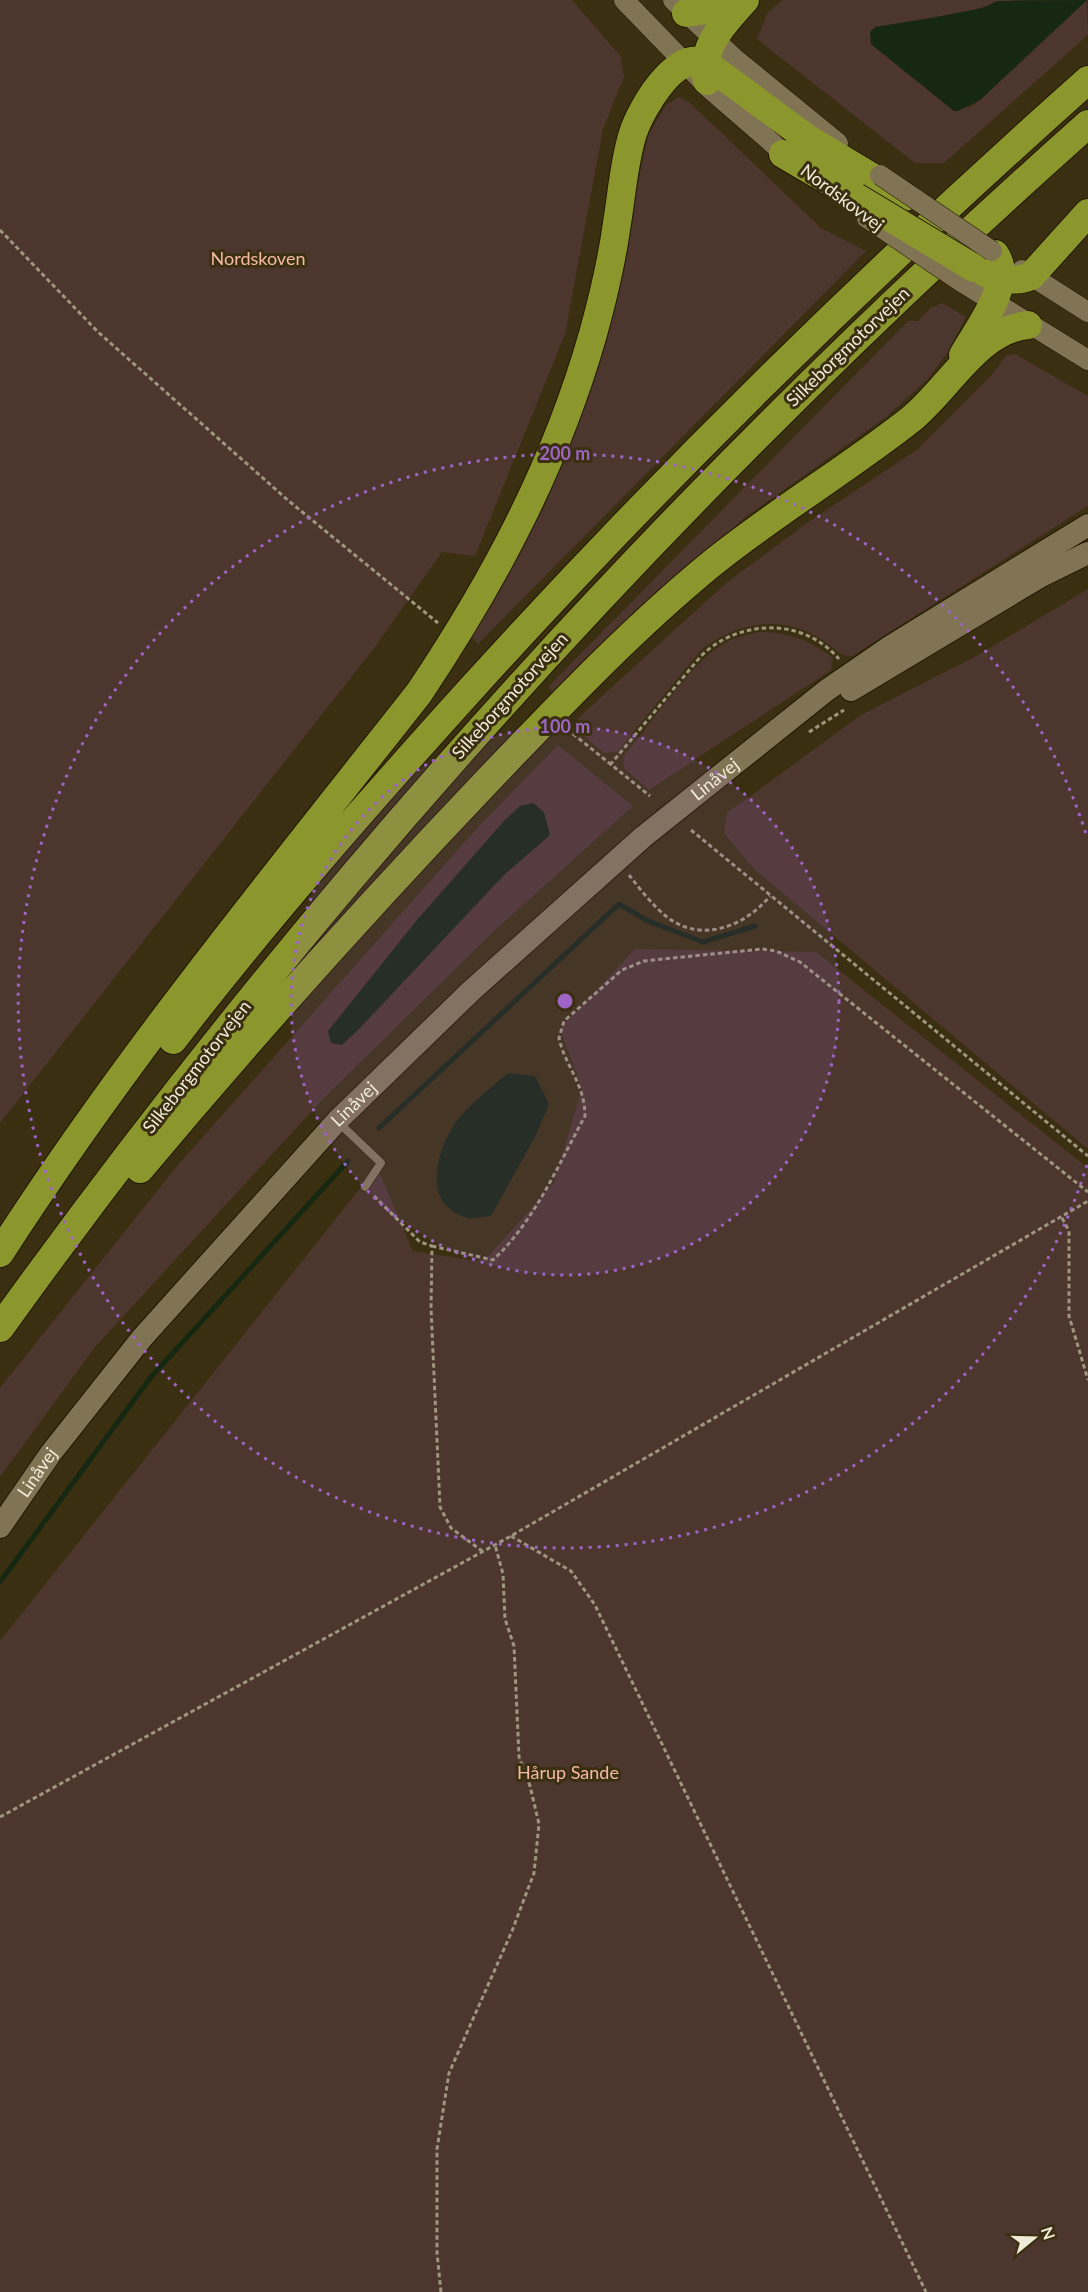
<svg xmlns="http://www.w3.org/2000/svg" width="1088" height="2292" viewBox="0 0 1088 2292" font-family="Lato,sans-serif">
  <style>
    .green { fill: #4d362e }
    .water { fill: #162712 }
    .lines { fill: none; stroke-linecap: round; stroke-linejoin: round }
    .stream { stroke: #162712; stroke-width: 5 }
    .service-casing { stroke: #211700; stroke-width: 9 }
    .tertiary-casing { stroke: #211700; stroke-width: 21 }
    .secondary-casing { stroke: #211700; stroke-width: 24 }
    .motorway-casing { stroke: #211700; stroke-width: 30 }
    .path { stroke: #9e967f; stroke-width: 3; stroke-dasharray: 4.5 3; stroke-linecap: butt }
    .service { stroke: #807454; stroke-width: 8 }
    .tertiary { stroke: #807454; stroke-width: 20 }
    .secondary { stroke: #807454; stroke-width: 22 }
    .motorway { stroke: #8b972c; stroke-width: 28 }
    .tertiary-bridge-casing { stroke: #211700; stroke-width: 21; stroke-linecap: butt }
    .motorway-bridge-casing { stroke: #211700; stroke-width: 30; stroke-linecap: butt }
    .tertiary-bridge { stroke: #807454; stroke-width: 20 }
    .motorway-bridge { stroke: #8b972c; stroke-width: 28 }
    .ring { fill: none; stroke: #9e65c7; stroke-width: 3; stroke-dasharray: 3 6 }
    .labels { text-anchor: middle; stroke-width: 6; stroke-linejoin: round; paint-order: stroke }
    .street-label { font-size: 18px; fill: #f1ebd9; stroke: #3a3011 }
    .park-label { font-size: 18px; fill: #f5baa5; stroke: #3a3011 }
    .centre { fill: #9e65c7; stroke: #3a3011; stroke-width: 3 }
    .ring-label { font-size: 18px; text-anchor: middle; font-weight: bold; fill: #9e65c7; stroke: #3a3011; stroke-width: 6; stroke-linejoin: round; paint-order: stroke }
  </style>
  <rect width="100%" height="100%" fill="#3a3011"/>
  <path class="green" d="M 0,0 L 572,0 L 621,57 L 624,77 L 603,129 L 565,334 L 475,556 L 442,552 L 375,647 L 0,1123 Z
    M 783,0 L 1017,0 C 999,1 985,7 967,11 C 937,17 906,22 875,27 L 871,44 L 954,111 L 972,106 L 980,100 L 1087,0 L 1088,35 L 944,163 L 915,163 L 757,39 L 768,12 Z
    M 679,97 L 689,102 L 821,228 L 866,251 L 478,644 L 469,634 L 545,506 L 607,326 L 648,136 L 666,105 Z
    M 942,303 L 966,317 L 949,350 L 928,379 L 886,417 L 744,518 L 554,695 L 549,686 L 908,321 L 918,321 L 931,308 Z
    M 1015,354 L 1088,396 L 1088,506 L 852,656 C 840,657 834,647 824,641 C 784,614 739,621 702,649 L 617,752 L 604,753 L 574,727 L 578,718 L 725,584 L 807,523 L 918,449 L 990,377 L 1006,356 Z
    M 1088,589 L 1088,1149 L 752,867 L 724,833 L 727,813 L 861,715 L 978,655 Z
    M 759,632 C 788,632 810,640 833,658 L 831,670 L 649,790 L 624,768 L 623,757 C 648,727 689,666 720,646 C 732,638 745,635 759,632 Z
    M 558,745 L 633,806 L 491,934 L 322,1100 L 95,1347 L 0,1477 L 0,1388 L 177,1166 L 479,826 Z
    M 635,949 L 816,952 L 1088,1168 L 1088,2292 L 0,2292 L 0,1641 L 377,1167 L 413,1251 L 483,1262 L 554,1183 L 582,1088 L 560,1029 Z"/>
  <path class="water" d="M 1087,0 L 980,100 L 958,111 L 954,111 L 871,44 L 870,32 L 875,27 L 932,18 L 983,8 L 997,1 Z
    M 533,803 L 544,812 L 550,835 L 505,874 L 358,1030 L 342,1045 L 331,1043 L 328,1031 L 417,920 L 504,821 L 520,806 Z
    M 508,1073 L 535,1076 L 549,1104 L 535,1137 L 491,1216 C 485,1216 475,1219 468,1218 C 422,1206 435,1155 454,1125 C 466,1107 492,1087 508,1073 Z"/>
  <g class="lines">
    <path class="stream" d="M 379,1128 L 619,904 L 648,921 L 703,942 L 755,926
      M 0,1582 L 151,1377 L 348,1161"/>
    <defs>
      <path id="service" d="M 338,1122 L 381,1163 L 365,1187"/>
      <path id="tertiary" d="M 624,0 L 711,90 L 793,161
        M 673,0 L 734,58 L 838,143
        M 1022,270 L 1088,312
        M 960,281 L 1088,360"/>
      <g id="secondary">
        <path d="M 851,690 L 1041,576 L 1088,553"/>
        <path id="s1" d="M 0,1527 L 51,1453 L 142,1338 L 337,1121 L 471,991 L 643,837 L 827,690 L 891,646 L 1088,525"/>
      </g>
      <path id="motorway" d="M 686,13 L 708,10 L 724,0
        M 707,81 C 698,49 725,22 745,0
        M 783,154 L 856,197
        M 985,273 C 1000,279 1016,283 1031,276 L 1088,213
        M 963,355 C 978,328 1015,283 995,254
        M 173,1040 C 266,919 368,803 471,689 C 665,475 871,273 1088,80
        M 140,1169 C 253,1034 370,904 491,777 C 561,704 631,630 710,565 C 774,513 845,471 910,420 C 948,390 977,330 1028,325
        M 0,1253 C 126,1057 275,876 419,693 C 495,579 555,467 593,334 C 603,298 612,260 617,223 C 622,193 624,161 633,133 C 641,109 674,51 704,62 L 807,138 L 905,197
        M 0,1328 C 317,887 682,485 1088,124"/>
    </defs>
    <use href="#service" class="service-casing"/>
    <use href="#tertiary" class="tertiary-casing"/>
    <use href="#secondary" class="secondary-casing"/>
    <use href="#motorway" class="motorway-casing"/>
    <path class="path" d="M 0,230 L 98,332 L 290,502 L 438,623
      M 567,729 L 650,796
      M 809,732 L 844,710
      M 610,765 L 701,656 C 739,619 803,617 839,659
      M 691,830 L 1088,1156
      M 629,875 C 640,889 653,906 667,917 C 702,944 745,926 770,896
      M 374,1196 L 420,1242 L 432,1246 L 431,1308 L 440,1507 L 451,1528 L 482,1551
      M 1062,1218 L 1069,1231 L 1069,1316 L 1088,1380
      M 432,1246 L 493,1260 C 535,1221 558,1165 585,1116 C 585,1084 565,1066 559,1038 L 564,1021 L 622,970 L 644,961 L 762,949 L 776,951 L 800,962 L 1088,1192
      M 511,1536 L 571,1571 L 595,1605 L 926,2292
      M 0,1817 L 511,1536 L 1088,1201
      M 441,2292 L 437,2253 L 437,2149 L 449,2073 L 512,1931 L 534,1873 L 539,1824 L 530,1786 L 519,1757 L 514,1646 L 505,1619 L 503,1574 L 495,1545"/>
    <use href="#service" class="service"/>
    <use href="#tertiary" class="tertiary"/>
    <use href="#secondary" class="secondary"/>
    <use href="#motorway" class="motorway"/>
    <defs>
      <path id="tertiary-bridge" d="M 880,175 L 992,251
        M 867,218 L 960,281"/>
      <path id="motorway-bridge" d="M 856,197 L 974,268"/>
    </defs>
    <use href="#tertiary-bridge" class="tertiary-bridge-casing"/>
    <use href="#motorway-bridge" class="motorway-bridge-casing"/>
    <use href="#tertiary-bridge" class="tertiary-bridge"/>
    <use href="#motorway-bridge" class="motorway-bridge"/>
  </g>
  <circle cx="565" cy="1001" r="274" fill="#9e65c7" fill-opacity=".12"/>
  <g class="ring">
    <circle cx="565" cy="1001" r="274"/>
    <path d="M1087 1165A547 547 0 1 1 1087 837"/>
  </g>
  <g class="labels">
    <g class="street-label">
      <text transform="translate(842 198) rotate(37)" y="6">Nordskovvej</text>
      <text transform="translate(848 347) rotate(-44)" y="6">Silkeborgmotorvejen</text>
      <text transform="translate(510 696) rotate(-48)" y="6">Silkeborgmotorvejen</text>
      <text dy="6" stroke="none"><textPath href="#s1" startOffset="1038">Linåvej</textPath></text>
      <text transform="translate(197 1067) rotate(-52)" y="6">Silkeborgmotorvejen</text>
      <text dy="6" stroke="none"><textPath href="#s1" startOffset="552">Linåvej</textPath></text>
      <text dy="6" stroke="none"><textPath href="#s1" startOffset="66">Linåvej</textPath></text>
    </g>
    <g class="park-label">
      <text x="258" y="265">Nordskoven</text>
      <text x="568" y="1779">Hårup Sande</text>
    </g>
  </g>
  <circle cx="565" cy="1001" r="9" class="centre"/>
  <g class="ring-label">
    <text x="565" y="460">200 m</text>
    <text x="565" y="733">100 m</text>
  </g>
  <g transform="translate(1034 2238) rotate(71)" stroke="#3a3011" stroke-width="4.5" paint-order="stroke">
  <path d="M0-4.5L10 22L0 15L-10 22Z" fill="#f1ebd9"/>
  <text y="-9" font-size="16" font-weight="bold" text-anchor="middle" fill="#f1ebd9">N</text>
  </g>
</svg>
